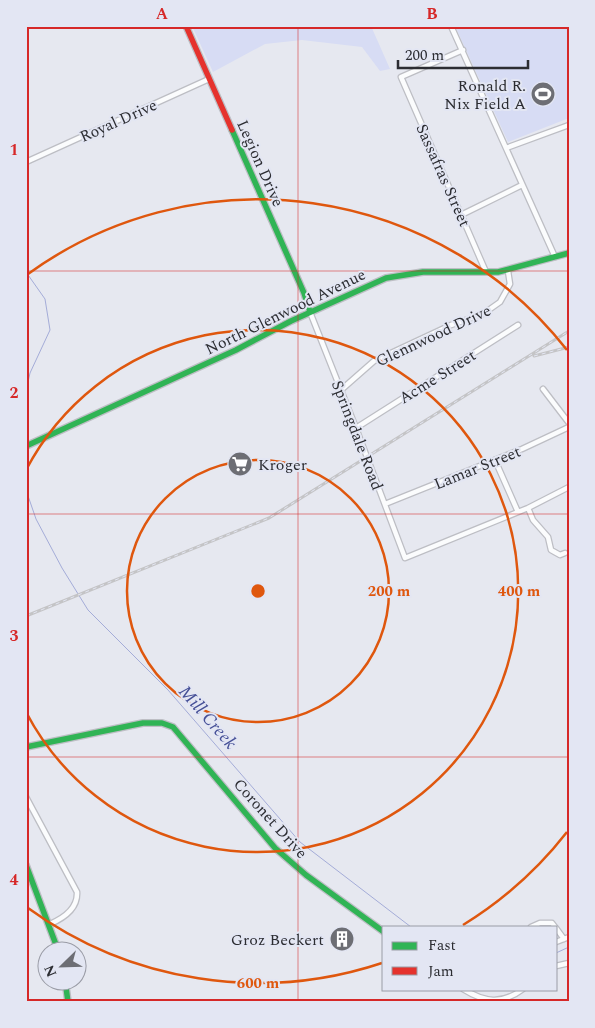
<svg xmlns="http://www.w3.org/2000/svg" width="595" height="1028" viewBox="0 0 595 1028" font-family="Spectral,serif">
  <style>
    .green { fill: #d7dcf4 }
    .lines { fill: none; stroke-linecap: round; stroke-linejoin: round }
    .stream { stroke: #a4acd8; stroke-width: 1 }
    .street-casing { stroke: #bdbec4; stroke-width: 7 }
    .fast-casing { stroke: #bdbec4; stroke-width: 8 }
    .jam-casing { stroke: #bdbec4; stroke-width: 8 }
    .street { stroke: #fbfcfd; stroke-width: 4.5 }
    .fast { stroke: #30b455; stroke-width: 5.5 }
    .jam { stroke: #e5322d; stroke-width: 5.5 }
    .rail-casing { stroke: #c4c4c6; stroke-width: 3 }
    .rail { stroke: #e3e6f3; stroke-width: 1; stroke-dasharray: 4; stroke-linecap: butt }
    .grid { fill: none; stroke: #d62828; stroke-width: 1; stroke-opacity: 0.55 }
    .ring { fill: none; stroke: #df570e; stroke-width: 2.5 }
    .labels { text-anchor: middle; stroke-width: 4; stroke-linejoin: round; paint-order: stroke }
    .poi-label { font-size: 16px; fill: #2c2d32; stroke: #e3e6f3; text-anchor: end }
    .street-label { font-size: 16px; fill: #2c2d32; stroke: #e3e6f3 }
    .water-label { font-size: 18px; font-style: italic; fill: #465097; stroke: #e3e6f3 }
    .centre { fill: #df570e; stroke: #e3e6f3; stroke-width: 2.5 }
    .ring-label { font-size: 15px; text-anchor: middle; font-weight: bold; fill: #df570e; stroke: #e3e6f3; stroke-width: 4; stroke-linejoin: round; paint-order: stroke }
    .neatline { fill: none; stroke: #d62828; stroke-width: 2 }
    .grid-label { font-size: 16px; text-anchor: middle; font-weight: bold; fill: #d62828 }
  </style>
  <rect width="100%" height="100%" fill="#e6e8f0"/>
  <path class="green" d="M 192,26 L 371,26 L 390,69 L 380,71 L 362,47 L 302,40 L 265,44 L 213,72 Z
    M 455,26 L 569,26 L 569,118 L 508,142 Z"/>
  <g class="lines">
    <path class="stream" d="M 26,272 L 45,299 L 50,330 L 30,373 L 26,391
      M 26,490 L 36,519 L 62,568 L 88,610 L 168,690 L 300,842 L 411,927
      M 556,953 L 569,947"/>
    <defs>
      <path id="street" d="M 451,26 L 555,257
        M 463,50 L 401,77 L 486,272
        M 506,148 L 569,125
        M 26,162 L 209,79
        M 461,215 L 522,185
        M 310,312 L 356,428 L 405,558 L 528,508 L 569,487
        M 543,389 L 569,423
        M 341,390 L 374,361 L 451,325 L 483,314 L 500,302 L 510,284 L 508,271
        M 356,428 L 518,325
        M 495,460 L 518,512
        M 385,504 L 522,449 L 569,427
        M 528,508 L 533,520 L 548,537 L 551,550 L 560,555 L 565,553
        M 26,797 L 77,892 C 78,909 64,918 50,924
        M 531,927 L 540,923 L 552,923 L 555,927
        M 556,928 L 564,939
        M 556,942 L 569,937
        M 556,966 L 569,963
        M 463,989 C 484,1002 502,1005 523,989"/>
      <path id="fast" d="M 232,130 L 304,293 L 310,312
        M 26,446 L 236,350 L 291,321 L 386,278 L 423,272 L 498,272 L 569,253
        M 26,747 L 143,723 L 162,723 L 173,727 L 275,848 L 306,875 L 384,932
        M 26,865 L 58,950
        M 65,980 L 68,1002"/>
      <path id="jam" d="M 186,26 L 232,130"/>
    </defs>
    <use href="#street" class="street-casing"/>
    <use href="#fast" class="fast-casing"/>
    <use href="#jam" class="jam-casing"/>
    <use href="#street" class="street"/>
    <use href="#fast" class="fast"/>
    <use href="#jam" class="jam"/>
    <defs>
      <path id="rail" d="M 534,356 L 569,347
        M 26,616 L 269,518 L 569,331"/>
    </defs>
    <use href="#rail" class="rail-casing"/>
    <use href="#rail" class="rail"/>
  </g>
  <path class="grid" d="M 298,26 L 298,1002M 26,271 L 569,271M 26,514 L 569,514M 26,757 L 569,757"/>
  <g class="ring">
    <circle cx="258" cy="591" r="131"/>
    <path d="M26 470A261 261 0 1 1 26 712"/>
    <path d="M567 832A392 392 0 0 1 463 925M382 963A392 392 0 0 1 28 908M28 274A392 392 0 0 1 567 350"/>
  </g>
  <defs>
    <symbol id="stadium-disc" viewBox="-11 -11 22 22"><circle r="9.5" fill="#6d6e74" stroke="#e3e6f3"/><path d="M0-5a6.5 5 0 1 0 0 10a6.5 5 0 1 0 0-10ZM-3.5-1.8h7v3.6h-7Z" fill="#fff"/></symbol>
    <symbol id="supermarket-disc" viewBox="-11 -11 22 22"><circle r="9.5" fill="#6d6e74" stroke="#e3e6f3"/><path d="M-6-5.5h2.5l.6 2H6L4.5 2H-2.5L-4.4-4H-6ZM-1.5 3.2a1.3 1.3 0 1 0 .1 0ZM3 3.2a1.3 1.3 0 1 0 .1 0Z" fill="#fff"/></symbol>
    <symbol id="building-disc" viewBox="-11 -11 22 22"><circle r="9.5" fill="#6d6e74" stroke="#e3e6f3"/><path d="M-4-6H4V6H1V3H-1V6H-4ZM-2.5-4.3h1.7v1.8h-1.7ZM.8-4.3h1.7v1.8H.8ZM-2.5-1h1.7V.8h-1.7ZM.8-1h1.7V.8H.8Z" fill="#fff"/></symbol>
  </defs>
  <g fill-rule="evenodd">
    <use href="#stadium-disc" x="529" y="80" width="28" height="28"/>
    <use href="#supermarket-disc" x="226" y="450" width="28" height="28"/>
    <use href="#building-disc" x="328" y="925" width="28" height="28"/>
  </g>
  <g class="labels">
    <g class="poi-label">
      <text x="526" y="91">Ronald R.<tspan x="526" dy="18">Nix Field A</tspan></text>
      <text x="258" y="470" text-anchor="start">Kroger</text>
      <text x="324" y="945">Groz Beckert</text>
    </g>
    <g class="street-label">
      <text transform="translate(118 120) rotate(-24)" y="6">Royal Drive</text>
      <text transform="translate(261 163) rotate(66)" y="6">Legion Drive</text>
      <text transform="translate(444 175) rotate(66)" y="6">Sassafras Street</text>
      <text transform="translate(285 311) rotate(-26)" y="6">North Glenwood Avenue</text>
      <text transform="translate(433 335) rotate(-25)" y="6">Glennwood Drive</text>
      <text transform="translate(437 376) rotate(-32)" y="6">Acme Street</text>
      <text transform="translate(358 435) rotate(69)" y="6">Springdale Road</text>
      <text transform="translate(477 467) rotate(-22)" y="6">Lamar Street</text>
      <text transform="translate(271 818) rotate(48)" y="6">Coronet Drive</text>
    </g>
    <g class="water-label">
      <text transform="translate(208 717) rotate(49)" y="6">Mill Creek</text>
    </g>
  </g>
  <circle cx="258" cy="591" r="8" class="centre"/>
  <g class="ring-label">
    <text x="389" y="596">200 m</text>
    <text x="519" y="596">400 m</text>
    <text x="258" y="988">600 m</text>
  </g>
  <rect width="595" height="1028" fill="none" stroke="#e3e6f3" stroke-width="55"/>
  <rect x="382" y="926" width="175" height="65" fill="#e3e6f3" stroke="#9a9ca6"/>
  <rect x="392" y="942" width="25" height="8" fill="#30b455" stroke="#9a9ca6"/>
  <text x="428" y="950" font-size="15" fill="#2c2d32">Fast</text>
  <rect x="392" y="967" width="25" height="8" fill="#e5322d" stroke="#9a9ca6"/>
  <text x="428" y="976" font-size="15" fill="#2c2d32">Jam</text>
  <g transform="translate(62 966) rotate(247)"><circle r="24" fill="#e3e6f3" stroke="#9a9ca6"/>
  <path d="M0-4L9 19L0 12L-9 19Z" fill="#6d6e74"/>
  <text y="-8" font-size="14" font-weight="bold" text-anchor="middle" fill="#2c2d32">N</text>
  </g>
  <path d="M398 60v8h130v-8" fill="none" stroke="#2c2d32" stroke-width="2.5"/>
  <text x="405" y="60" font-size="15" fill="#2c2d32" stroke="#e3e6f3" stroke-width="4" paint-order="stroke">200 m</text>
  <rect x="28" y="28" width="540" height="972" class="neatline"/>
  <g class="grid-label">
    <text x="162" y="19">A</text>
    <text x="432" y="19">B</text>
    <text x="14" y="155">1</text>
    <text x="14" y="398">2</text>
    <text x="14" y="641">3</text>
    <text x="14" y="885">4</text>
  </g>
</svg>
